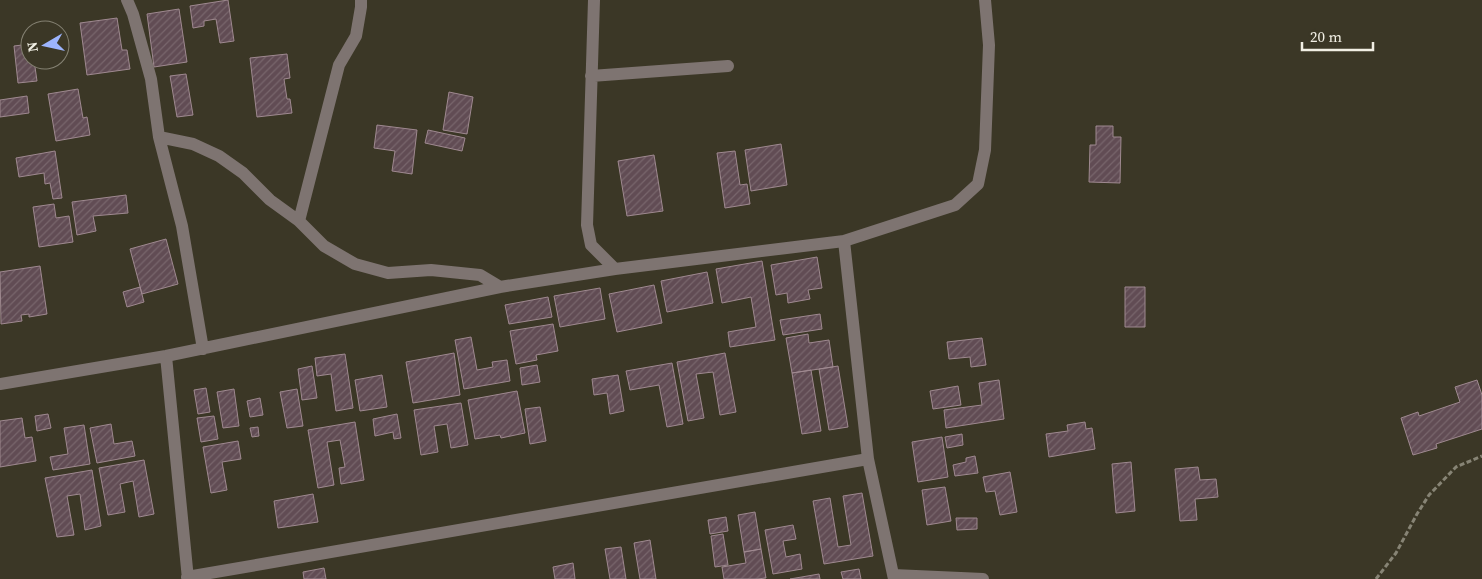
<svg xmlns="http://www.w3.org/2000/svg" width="1482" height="579" viewBox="0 0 1482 579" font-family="'Source Serif 4',serif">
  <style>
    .building { fill: url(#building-hatch); stroke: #9f8990 }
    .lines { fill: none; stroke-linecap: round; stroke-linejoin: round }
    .path { stroke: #878475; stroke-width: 3; stroke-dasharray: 5 2.5; stroke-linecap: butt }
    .minor { stroke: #7e7471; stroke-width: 12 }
  </style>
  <defs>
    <pattern id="building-hatch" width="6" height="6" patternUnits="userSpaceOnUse" patternTransform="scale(1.25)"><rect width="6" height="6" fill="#614c54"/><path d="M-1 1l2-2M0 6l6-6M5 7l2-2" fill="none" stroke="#78666c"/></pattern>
  </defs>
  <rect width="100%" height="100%" fill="#3b3726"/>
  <path class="building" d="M 228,0 L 234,41 L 220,43 L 216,19 L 204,21 L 204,26 L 193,28 L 190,6 Z
    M 179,9 L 187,62 L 154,67 L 147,14 Z
    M 117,18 L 122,50 L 127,50 L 130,69 L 87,75 L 80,23 Z
    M 30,44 L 30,60 L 34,60 L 37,81 L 18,83 L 14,46 Z
    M 287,54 L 290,78 L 284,79 L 287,99 L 290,99 L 292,113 L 257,117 L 250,58 Z
    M 186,74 L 193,115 L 177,117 L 170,76 Z
    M 78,89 L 83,118 L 87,117 L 90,135 L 56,141 L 48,94 Z
    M 449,92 L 473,97 L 467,134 L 443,130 Z
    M 27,96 L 29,113 L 0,117 L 0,100 Z
    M 377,125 L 417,130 L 412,174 L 392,171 L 395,151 L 374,148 Z
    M 1096,126 L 1113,126 L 1113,137 L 1121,137 L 1120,183 L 1089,182 L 1090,145 L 1096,145 Z
    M 428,130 L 465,138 L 462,151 L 425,143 Z
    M 781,144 L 787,185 L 751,191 L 745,150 Z
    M 55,151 L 62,198 L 53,199 L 50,183 L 45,184 L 44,173 L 19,177 L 16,158 Z
    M 735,151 L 740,185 L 747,184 L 750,204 L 725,208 L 717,153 Z
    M 654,155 L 663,211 L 627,216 L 618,161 Z
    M 126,195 L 128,213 L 93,216 L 96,231 L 77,235 L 72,202 Z
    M 54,204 L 56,218 L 69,216 L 73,242 L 39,247 L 33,207 Z
    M 166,239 L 178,284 L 142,294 L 130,249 Z
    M 817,257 L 822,288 L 808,290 L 810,299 L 788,303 L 787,293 L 776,295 L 771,265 Z
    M 762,261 L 775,340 L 730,347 L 728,332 L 756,327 L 751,297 L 722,303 L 716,269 Z
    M 40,266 L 47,314 L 29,317 L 29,314 L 21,315 L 22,321 L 1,324 L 0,272 Z
    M 707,272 L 713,303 L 667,312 L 661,281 Z
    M 654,285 L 662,323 L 617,332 L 609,294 Z
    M 140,287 L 144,302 L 127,307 L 123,292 Z
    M 1125,287 L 1145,287 L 1145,327 L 1125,327 Z
    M 600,288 L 605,319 L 560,327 L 554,296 Z
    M 548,297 L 552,317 L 509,324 L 505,305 Z
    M 820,314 L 822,329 L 783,335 L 780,320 Z
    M 553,324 L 558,351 L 536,355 L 537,360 L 516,364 L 510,331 Z
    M 808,334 L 809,343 L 829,340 L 833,367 L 792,373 L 786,338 Z
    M 471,337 L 477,370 L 493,367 L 492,362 L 507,360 L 510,381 L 464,389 L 455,340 Z
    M 982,338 L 986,365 L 971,367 L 970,357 L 949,359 L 947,342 Z
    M 454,353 L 460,395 L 413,403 L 406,362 Z
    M 725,353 L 736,412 L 720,415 L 713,372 L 696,374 L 704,418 L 688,421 L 677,362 Z
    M 345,354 L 353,408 L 336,411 L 331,374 L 317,376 L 315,358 Z
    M 672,363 L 683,424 L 667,427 L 659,385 L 630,390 L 626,371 Z
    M 537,365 L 540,382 L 522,385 L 520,368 Z
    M 312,366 L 317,398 L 302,400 L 298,369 Z
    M 838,366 L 848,427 L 829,430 L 819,369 Z
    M 811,370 L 821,431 L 802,434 L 792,373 Z
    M 382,375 L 387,407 L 360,411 L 355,380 Z
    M 618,375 L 624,411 L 610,414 L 607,393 L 594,395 L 592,379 Z
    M 999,380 L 1004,419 L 946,428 L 944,410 L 982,405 L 979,383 Z
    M 1477,380 L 1482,395 L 1482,429 L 1436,444 L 1437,448 L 1413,455 L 1401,418 L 1418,412 L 1419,416 L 1460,402 L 1455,387 Z
    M 958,386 L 961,405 L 933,409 L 930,391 Z
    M 206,388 L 210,412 L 198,414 L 194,390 Z
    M 234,389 L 239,426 L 223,428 L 217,392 Z
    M 297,389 L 303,426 L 287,428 L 280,392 Z
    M 517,391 L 525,433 L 501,438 L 500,435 L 475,439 L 468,400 Z
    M 260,398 L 263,415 L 250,417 L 247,401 Z
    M 461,403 L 468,445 L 451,448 L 447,424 L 434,426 L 438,452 L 421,455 L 414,410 Z
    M 540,407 L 546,441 L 530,444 L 525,409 Z
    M 48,414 L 51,428 L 37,431 L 35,416 Z
    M 397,414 L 401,438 L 394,439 L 393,432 L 375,436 L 373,419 Z
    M 214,416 L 218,439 L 201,442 L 197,418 Z
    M 22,418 L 25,438 L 32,437 L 36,461 L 0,467 L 0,421 Z
    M 355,422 L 364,480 L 341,484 L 339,468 L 345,467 L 340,440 L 327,442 L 334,485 L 318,488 L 308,430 Z
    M 1085,422 L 1086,429 L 1092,428 L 1095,449 L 1049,457 L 1046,434 L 1068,431 L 1067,425 Z
    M 111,424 L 114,444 L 132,441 L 135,456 L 97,463 L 90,428 Z
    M 84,425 L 90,464 L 53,470 L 50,457 L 68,454 L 64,428 Z
    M 258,427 L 259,436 L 252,437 L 250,428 Z
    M 962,434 L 963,445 L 947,448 L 945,437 Z
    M 942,437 L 948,477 L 918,482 L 912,442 Z
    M 238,441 L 241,459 L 222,462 L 227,490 L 211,493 L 203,447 Z
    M 975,456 L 978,473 L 955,476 L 953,465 L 966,462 L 966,458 Z
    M 144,460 L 154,514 L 139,517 L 133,481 L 120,484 L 125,512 L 108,515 L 99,468 Z
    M 1131,462 L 1135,511 L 1116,513 L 1112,464 Z
    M 1198,467 L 1200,480 L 1216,479 L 1218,497 L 1195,499 L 1197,520 L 1180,521 L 1175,469 Z
    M 92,470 L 101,526 L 85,530 L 80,494 L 67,496 L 74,535 L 57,537 L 45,478 Z
    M 1010,472 L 1017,512 L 1000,515 L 995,491 L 986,492 L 983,477 Z
    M 945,487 L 951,521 L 927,525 L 922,490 Z
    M 862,493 L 873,556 L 824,564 L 813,501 L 830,498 L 838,547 L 851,545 L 843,496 Z
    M 313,494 L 318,522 L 278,528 L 274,501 Z
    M 755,512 L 761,549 L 744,552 L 738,515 Z
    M 726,517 L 728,531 L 710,534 L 708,520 Z
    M 956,518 L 977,518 L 977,529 L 957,530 Z
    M 793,525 L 796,539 L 783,541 L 786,557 L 800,554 L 802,569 L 773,574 L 765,530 Z
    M 723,534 L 728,565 L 715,567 L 711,536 Z
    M 650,540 L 656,579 L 640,579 L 634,543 Z
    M 621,547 L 626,579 L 610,579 L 605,549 Z
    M 761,549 L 766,578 L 757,579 L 724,579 L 722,567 L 746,563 L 744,552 Z
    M 573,563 L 575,579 L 555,579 L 553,567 Z
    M 324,568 L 326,579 L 304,579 L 303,572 Z
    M 859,569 L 861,579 L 843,579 L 841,572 Z
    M 819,574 L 820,579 L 790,579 Z"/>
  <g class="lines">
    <path class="path" d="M 1376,579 L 1396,553 L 1417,514 L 1429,495 L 1456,467 L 1482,456"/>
    <path class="minor" d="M 127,0 L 133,14 L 151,79 L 159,137 L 182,226 L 203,349
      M 594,0 L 587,225 L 591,245 L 615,269
      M 591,76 L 728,66
      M 159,137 L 193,144 L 219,156 L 243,173 L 270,200 L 299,221 L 324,246 L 355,264 L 388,273 L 431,270 L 480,275 L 500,287
      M 299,221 L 339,65 L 356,36 L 361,7 L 361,0
      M 844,241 L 868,459 L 894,579
      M 166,356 L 188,579
      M 0,384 L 166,356 L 500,287 L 615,269 L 844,241 L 955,205 L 978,184 L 985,150 L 989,45 L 985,0
      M 893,575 L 983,579
      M 187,577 L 868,459"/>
  </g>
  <g transform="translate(45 45) rotate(261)"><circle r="24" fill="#3b3726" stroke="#848172"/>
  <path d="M0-4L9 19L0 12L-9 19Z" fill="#9cb4fd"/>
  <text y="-8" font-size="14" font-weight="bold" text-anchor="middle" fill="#f1efe4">N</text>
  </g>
  <path d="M1302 42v8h71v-8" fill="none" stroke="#f1efe4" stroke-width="2.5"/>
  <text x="1310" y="42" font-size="15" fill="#f1efe4" stroke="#3b3726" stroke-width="4" paint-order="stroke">20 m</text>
</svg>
